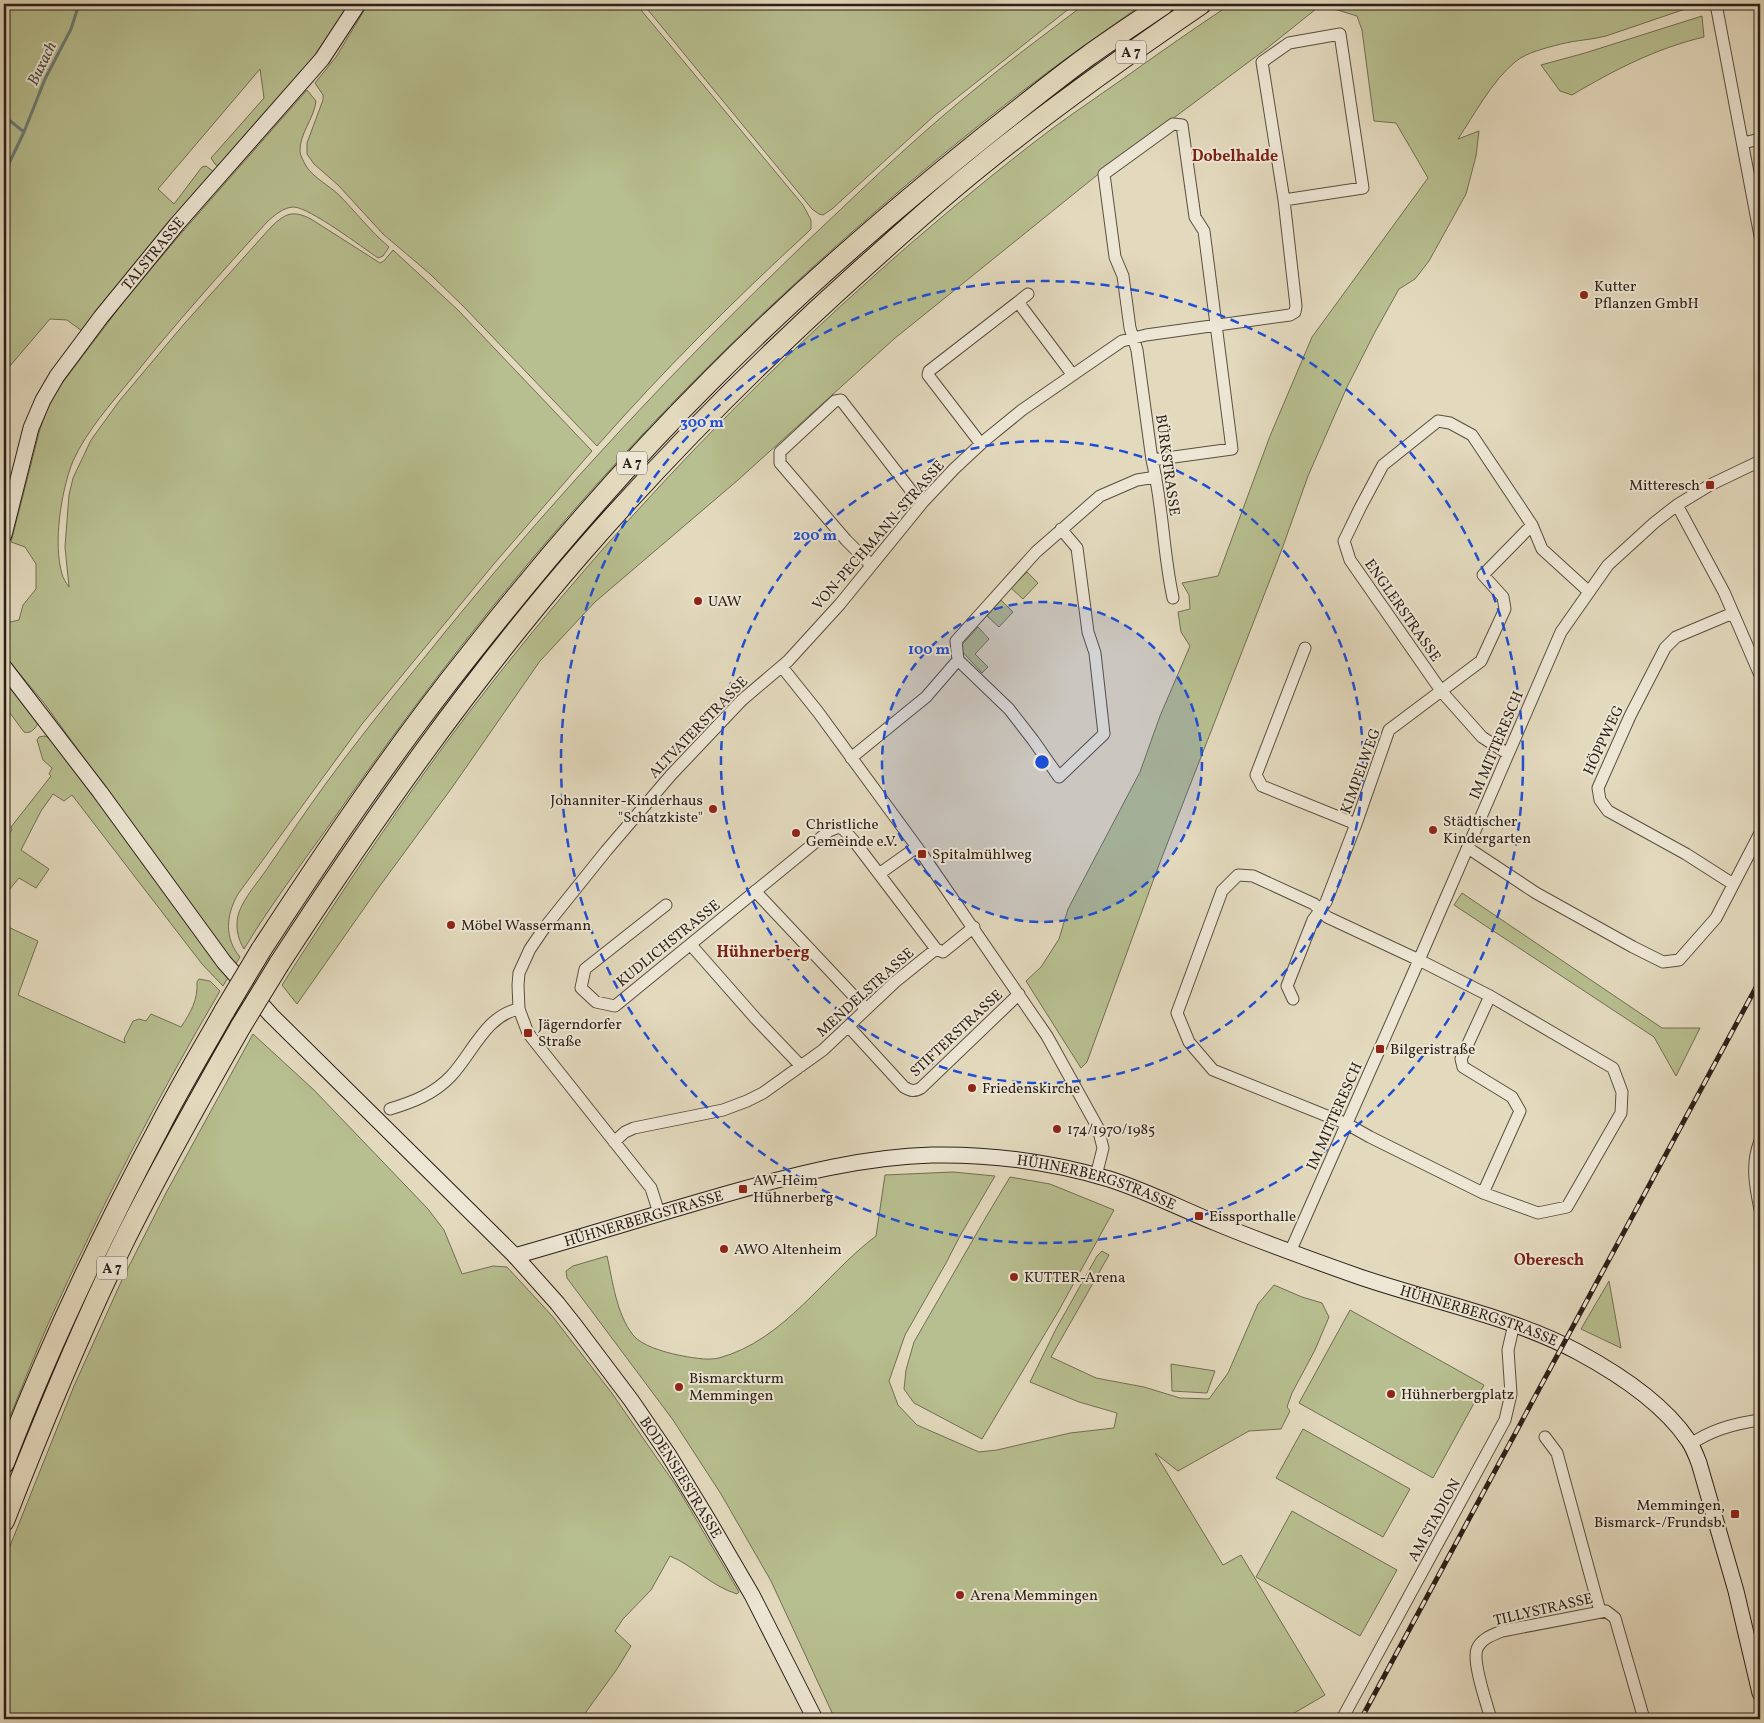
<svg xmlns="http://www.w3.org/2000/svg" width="1764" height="1723" viewBox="0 0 1764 1723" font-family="Vollkorn,serif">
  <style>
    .green { fill: #b7be8f; stroke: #716e54 }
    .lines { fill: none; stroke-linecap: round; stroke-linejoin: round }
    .stream { stroke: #6b7b77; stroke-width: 3 }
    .street-casing { stroke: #594e41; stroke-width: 13 }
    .secondary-casing { stroke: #2b1f18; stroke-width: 17 }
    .highway-casing { stroke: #2b1f18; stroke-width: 22 }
    .street { stroke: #ede6d4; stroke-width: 11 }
    .secondary { stroke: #ede6d4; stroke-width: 15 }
    .highway { stroke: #e3d9bd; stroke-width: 20 }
    .rail-casing { stroke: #2b1f18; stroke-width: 5 }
    .rail { stroke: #ede6d4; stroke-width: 3; stroke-dasharray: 9; stroke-linecap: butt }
    .highway-bridge-casing { stroke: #2b1f18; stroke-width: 22; stroke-linecap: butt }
    .highway-bridge { stroke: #e3d9bd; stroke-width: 20 }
    .ring { fill: none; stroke: #1d4ed8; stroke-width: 2.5; stroke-dasharray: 9 6 }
    .poi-dot { fill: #8f2418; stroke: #ede6d4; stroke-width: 2 }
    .labels { text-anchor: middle; stroke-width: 4; stroke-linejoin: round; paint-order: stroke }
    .shield { fill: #ede6d4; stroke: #655b50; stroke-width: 1 }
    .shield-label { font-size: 14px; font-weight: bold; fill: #2b1f18 }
    .street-label { font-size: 15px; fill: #2b1f18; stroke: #ede6d4 }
    .poi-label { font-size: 15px; fill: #2b1f18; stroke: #ede6d4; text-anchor: start }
    .water-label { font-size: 16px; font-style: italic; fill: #4b4d47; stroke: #ede6d4 }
    .neighbourhood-label { font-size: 16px; font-weight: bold; fill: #7a1f14; stroke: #ede6d4 }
    .centre { fill: #1d4ed8; stroke: #ede6d4; stroke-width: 2.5 }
    .ring-label { font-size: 15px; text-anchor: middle; font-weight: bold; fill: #1d4ed8; stroke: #ede6d4; stroke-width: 4; stroke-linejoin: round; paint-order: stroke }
  </style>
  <rect width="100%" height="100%" fill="#e3d9bd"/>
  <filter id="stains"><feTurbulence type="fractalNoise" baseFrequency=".004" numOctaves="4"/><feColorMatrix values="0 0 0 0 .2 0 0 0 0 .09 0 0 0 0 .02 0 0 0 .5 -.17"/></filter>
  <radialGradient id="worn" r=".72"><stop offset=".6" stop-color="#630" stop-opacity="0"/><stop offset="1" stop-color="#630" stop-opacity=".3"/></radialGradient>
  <path class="green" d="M 4,4 L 350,4 L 320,51 L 219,167 L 215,164 L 211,158 L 264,98 L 260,69 L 158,189 L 174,204 L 202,167 L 206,166 L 214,172 L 82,331 L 67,320 L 50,319 L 4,373 Z
    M 368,4 L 636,4 L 803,205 L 811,220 L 811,229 L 807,233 C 734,300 663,371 597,446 L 463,306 L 430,274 L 383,234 L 338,185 L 314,164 L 307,154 L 307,143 L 323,100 L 323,95 L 315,83 L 336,57 Z
    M 643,4 L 1075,4 L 935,115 L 832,209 L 823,215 L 819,214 L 812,209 Z
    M 1085,4 L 1143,4 C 1102,33 1060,62 1020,93 C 918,172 819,258 727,348 C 587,485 462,637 349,797 C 314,848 276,896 244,949 C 237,938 235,924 239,912 C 246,894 261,879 271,863 C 283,846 295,827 307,810 C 353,744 404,683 454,621 C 562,489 678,365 801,247 C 854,197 906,146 963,99 C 1002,66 1044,35 1085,4 Z
    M 1231,4 L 1700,4 L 1606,36 C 1591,40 1576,40 1561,44 C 1546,48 1527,52 1515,62 C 1492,81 1474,115 1458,139 L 1479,131 L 1476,156 L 1466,194 L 1429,261 L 1415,279 L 1399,289 L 1375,332 L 1347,387 L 1308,476 L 1282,549 L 1157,870 L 1087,1062 L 1081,1068 L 1026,981 L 1041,967 L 1059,939 L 1068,909 L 1140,772 L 1160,716 L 1190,646 L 1181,632 L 1178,612 L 1190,609 L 1189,595 L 1182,583 L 1218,576 L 1270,436 L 1312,337 L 1428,178 L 1396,123 L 1374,121 L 1362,30 L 1357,16 L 1321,5 L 1266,49 L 1096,176 L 894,339 L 738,480 L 595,602 L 540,661 L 451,789 L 379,887 L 297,1004 L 282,985 C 342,891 403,799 470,711 C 628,504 822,308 1028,147 C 1057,124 1087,104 1117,83 C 1155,56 1193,29 1231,4 Z
    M 1702,16 L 1704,37 C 1657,48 1614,70 1572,95 L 1560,91 L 1541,65 L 1585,53 Z
    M 307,90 L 316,101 C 314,119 299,134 300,152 C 301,157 304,162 306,166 C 314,178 328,185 338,194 C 356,212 370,231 389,247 L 383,256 L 378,258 C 362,247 310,208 294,207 C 283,207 274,216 267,222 C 221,273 175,324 132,378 C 111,404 87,430 73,461 C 61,491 53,543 62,574 C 63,578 66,583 69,587 L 65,547 L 69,495 L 73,478 L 91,440 L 120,400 L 184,324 L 272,226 C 286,213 293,210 311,219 L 380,263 L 384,261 L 393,250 L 458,310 L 592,451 L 493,565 L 362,724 L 238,894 C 226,915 224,938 240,957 L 235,965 L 44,703 L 4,655 L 4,618 L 10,622 L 19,620 L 23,605 L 36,589 L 36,564 L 25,547 L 11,542 L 40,429 L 48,407 L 60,386 L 128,296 L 184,230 Z
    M 1027,572 L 1038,583 L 1023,599 L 1011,588 Z
    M 1001,600 L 1013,612 L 999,627 L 987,616 Z
    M 978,627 L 989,639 L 975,654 L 988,667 L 982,673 L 959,648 Z
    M 4,677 L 38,723 C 35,729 31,734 24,732 L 4,705 Z
    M 44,736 L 51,738 L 229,976 L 223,986 L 202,964 L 72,795 L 64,801 L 53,794 L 41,811 L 21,850 L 49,869 L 36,888 L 19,878 L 4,896 L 4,840 L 12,830 L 11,827 L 51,776 L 49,774 L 52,768 L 43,760 L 37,740 L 39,737 Z
    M 1462,893 L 1662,1028 L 1700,1028 L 1676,1076 L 1654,1037 L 1454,905 Z
    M 4,920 L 6,921 L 4,925 L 38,941 L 18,995 L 125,1043 L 124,1039 L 133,1021 L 139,1019 L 146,1021 L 151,1014 L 181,1027 C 191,1012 198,1000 197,982 L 199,979 L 210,981 L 220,991 C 157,1098 100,1209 49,1322 C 33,1358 19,1395 4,1431 Z
    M 253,1034 L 314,1090 L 428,1209 L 444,1230 L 462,1274 L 493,1266 L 507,1267 L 553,1317 L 611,1392 L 677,1487 L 739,1592 L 737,1594 C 711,1586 694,1566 670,1556 L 651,1590 L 623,1619 L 615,1631 L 631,1646 L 617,1669 L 586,1712 L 586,1719 L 4,1719 L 4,1561 L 74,1386 L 121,1282 L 166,1193 Z
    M 953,1172 L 995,1176 L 961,1234 L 946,1263 L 905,1335 L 889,1381 L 898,1405 L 917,1425 L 979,1452 L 997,1450 L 1070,1433 L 1114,1428 L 1117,1413 L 1079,1402 L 1030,1382 L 1056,1329 L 1097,1256 L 1102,1251 L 1109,1255 L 1051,1357 L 1096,1378 L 1144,1387 L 1180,1398 L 1209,1399 L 1228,1373 L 1258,1304 L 1274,1285 L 1302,1297 L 1322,1303 L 1329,1317 L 1315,1350 L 1292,1393 L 1287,1407 L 1290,1411 L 1281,1429 L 1249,1431 L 1178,1471 L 1155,1453 L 1223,1565 L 1241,1555 L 1325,1695 L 1284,1719 L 835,1719 L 771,1581 L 721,1494 L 673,1420 L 567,1278 L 566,1271 L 573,1266 L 607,1256 C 613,1282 616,1313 633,1335 C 642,1346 664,1352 678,1355 C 689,1357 707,1361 719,1358 C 785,1340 824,1275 876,1236 L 885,1175 Z
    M 1010,1177 L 1050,1184 L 1114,1210 L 1058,1312 L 982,1439 L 914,1403 L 904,1389 L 906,1370 L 914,1342 L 986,1217 Z
    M 1609,1281 L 1621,1348 L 1581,1329 Z
    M 1350,1310 L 1484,1385 L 1433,1478 L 1299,1403 Z
    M 1171,1364 L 1215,1371 L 1207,1393 L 1172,1391 Z
    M 1303,1429 L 1410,1489 L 1383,1537 L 1276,1478 Z
    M 1292,1511 L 1397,1570 L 1360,1636 L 1256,1577 Z"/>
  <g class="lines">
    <path class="stream" d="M 4,116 L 24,132
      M 4,174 L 24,132 L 45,79 L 71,29 L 79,4"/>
    <defs>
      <path id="street" d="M 1716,4 L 1760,236
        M 1743,143 L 1760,139
        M 1028,294 L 1018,302 L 1072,374
        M 981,444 L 928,375 L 929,371 L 1018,302
        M 1152,460 L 1232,449 L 1204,231 L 1195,217 L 1182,125 L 1173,124 L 1104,174 L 1115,257 L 1123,276 L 1130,328 L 1137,350 L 1152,460 C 1163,505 1163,553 1173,598
        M 1677,505 L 1724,592 L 1760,675
        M 871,565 L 846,540 L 780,463 L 780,452 L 835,401 L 841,400 L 916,497 L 923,502
        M 1305,648 L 1256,775 L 1262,786 L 1356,824
        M 958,660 L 1009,709 L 1033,740 L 1059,777 L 1104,734 L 1095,653 L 1088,632 L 1077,548 L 1061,529
        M 782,667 L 818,712 L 922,854 L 1047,1036 L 1098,1128 L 1103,1148 L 1096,1176
        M 1508,754 L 1482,737 L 1442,692 L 1350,560 L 1344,541 L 1360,508 L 1383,465 L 1438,421 L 1450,423 L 1472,435 L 1532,525 L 1542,549 L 1588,591
        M 851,758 L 926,697 L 958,660 L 956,641 L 1036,552 L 1100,496 L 1137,480 L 1156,477
        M 1468,848 L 1536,893 L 1633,947 L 1663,962 L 1679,960 L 1716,918 L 1760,833
        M 879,874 L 917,847
        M 1238,875 L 1253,876 L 1314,904 L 1327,917 L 1419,960 L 1490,996 L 1613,1068 L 1622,1092 L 1621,1113 L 1567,1207 L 1538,1213 L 1483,1193 L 1370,1137 L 1347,1124 L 1213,1070 L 1189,1042 L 1177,1013 L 1222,891 Z
        M 1733,884 L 1686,854 L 1608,811 L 1600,800 L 1598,788 L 1630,716 L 1665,648 L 1676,637 L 1733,613
        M 755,891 L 866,1009
        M 666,905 L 585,969 L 581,988 L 596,1002 L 615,1006 L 829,831 L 839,827 L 844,830 L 854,841 L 936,949
        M 691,945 L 756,1019 L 801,1066
        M 1293,999 L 1287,986 L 1313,920 L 1326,902 L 1356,824 L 1389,730 L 1481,661 L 1505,609 L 1503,597 L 1483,575 L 1532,525
        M 849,1027 L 904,1087 C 911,1091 914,1092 921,1088 L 1019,994
        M 390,1109 C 413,1102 434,1094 451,1076 C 472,1054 486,1015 519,1009
        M 1760,1141 C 1751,1163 1755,1186 1760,1209
        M 614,1142 L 625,1132 L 634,1128 L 723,1110 L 747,1101 L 763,1093 L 823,1050 L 895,982 L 936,949 L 943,952 L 974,927
        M 1483,1193 L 1520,1111 L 1512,1097 L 1463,1067 L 1461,1059 L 1490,996
        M 659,1213 L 651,1188 L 528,1033 L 519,1009 L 518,985 L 519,973 L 530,949 L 545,927 L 606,851 L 671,775 L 742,700 L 788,661 L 840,604 L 923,502 L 954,469 L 984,441 L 1022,410 L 1122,341 L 1146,335 L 1290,315 L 1295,312 L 1296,306 L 1284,200 L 1262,62 L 1289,43 L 1340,34 L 1363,188 L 1284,200
        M 1290,1252 L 1419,960 L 1561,632 L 1608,565 L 1654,523 L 1677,505 L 1710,485 L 1760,461
        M 1545,1437 L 1557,1453 L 1600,1611
        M 1691,1444 C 1711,1430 1737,1423 1760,1420
        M 1342,1719 L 1505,1420 L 1511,1394 L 1508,1350 L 1514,1324
        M 1491,1719 C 1487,1705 1472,1662 1477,1649 C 1481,1639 1492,1635 1502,1631 L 1606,1611 L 1615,1618 L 1644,1719"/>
      <g id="secondary">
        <path id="s1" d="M 4,535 L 31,428 L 43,400 L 57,376 L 101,317 L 177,224 L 322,59 L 358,4"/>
        <path id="s2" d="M 4,667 L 100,792 L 224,962 L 271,1015 L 515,1256 L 557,1303 L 576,1327 L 631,1400 L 668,1454 L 710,1523 L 752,1595 L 815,1719"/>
        <path id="s3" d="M 515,1256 C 589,1235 662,1212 737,1191 C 801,1173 864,1157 932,1155 C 991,1154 1052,1162 1109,1179 C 1144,1190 1182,1209 1216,1223 C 1264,1243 1312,1260 1360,1277 C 1433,1302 1510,1316 1578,1352 C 1617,1373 1663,1403 1688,1440 C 1693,1447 1696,1455 1699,1463 L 1736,1591 L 1760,1693"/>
      </g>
      <path id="highway" d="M 261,950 C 327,849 395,748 471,653 C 546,558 626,465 711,380 C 803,287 902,202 1004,121 C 1032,99 1059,77 1088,56 C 1113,38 1139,21 1164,4
        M 279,964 C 372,821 470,681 582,552 C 669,452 763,358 862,269 C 900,235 938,200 978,168 C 1050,109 1125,56 1201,4
        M 4,1463 C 48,1348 102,1235 160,1126 C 180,1087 203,1049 225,1010
        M 4,1521 C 41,1426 80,1331 125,1239 C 161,1167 201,1096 241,1026"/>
    </defs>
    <use href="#street" class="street-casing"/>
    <use href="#secondary" class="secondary-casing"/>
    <use href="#highway" class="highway-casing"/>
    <use href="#street" class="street"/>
    <use href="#secondary" class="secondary"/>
    <use href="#highway" class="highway"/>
    <defs>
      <path id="rail" d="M 1361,1719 L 1760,980"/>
    </defs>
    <use href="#rail" class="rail-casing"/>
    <use href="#rail" class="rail"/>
    <defs>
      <path id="highway-bridge" d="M 225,1010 L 261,950
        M 241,1026 L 279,964"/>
    </defs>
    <use href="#highway-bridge" class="highway-bridge-casing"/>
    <use href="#highway-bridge" class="highway-bridge"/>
  </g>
  <circle cx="1042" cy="762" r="160" fill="#1d4ed8" fill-opacity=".12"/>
  <g class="ring">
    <circle cx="1042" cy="762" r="160"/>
    <circle cx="1042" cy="762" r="321"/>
    <circle cx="1042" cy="762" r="481"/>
  </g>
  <g class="poi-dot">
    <circle cx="1584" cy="295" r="5"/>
    <rect x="1705" y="480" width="10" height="10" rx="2.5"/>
    <circle cx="698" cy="601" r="5"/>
    <circle cx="713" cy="809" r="5"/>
    <circle cx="1433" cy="830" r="5"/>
    <circle cx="796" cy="833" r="5"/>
    <rect x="917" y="849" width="10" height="10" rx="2.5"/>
    <circle cx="451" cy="925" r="5"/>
    <rect x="523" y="1028" width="10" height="10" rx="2.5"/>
    <rect x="1375" y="1044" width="10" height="10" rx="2.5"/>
    <circle cx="972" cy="1088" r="5"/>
    <circle cx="1057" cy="1129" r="5"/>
    <rect x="738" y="1184" width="10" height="10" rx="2.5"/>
    <rect x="1194" y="1211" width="10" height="10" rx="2.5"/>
    <circle cx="724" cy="1249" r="5"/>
    <circle cx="1014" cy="1277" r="5"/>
    <circle cx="679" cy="1387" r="5"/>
    <circle cx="1391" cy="1394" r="5"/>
    <rect x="1730" y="1509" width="10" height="10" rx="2.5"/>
    <circle cx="960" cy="1595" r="5"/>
  </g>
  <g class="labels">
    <g class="shield">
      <rect x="1116" y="40.5" width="30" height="23" rx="4"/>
      <rect x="617" y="451.5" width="30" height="23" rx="4"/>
      <rect x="97" y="1256.5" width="30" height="23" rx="4"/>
    </g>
    <g class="shield-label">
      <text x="1131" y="57">A 7</text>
      <text x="632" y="468">A 7</text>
      <text x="112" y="1273">A 7</text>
    </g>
    <g class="street-label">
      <text dy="5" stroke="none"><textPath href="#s1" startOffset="324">TALSTRASSE</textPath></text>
      <text transform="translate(1168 465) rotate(82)" y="5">BÜRKSTRASSE</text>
      <text transform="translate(878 535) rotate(-49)" y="5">VON-PECHMANN-STRASSE</text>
      <text transform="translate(1403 610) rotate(55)" y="5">ENGLERSTRASSE</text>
      <text transform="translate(698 727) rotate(-46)" y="5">ALTVATERSTRASSE</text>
      <text transform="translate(1603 740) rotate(-65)" y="5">HÖPPWEG</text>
      <text transform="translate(1496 745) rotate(-67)" y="5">IM MITTERESCH</text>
      <text transform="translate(1360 771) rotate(-70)" y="5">KIMPELWEG</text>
      <text transform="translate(668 943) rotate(-39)" y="5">KUDLICHSTRASSE</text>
      <text transform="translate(865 992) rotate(-42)" y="5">MENDELSTRASSE</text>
      <text transform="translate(956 1033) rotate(-43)" y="5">STIFTERSTRASSE</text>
      <text transform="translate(1334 1116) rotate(-66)" y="5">IM MITTERESCH</text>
      <text dy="5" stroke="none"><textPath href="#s3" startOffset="598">HÜHNERBERGSTRASSE</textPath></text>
      <text dy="5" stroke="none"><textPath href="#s3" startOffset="134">HÜHNERBERGSTRASSE</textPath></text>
      <text dy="5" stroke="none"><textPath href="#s3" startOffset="1004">HÜHNERBERGSTRASSE</textPath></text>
      <text dy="5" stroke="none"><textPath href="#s2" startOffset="1059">BODENSEESTRASSE</textPath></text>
      <text transform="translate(1434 1520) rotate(-61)" y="5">AM STADION</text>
      <text transform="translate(1543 1609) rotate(-13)" y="5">TILLYSTRASSE</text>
    </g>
    <g class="poi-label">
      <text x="1594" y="291">Kutter<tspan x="1594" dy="17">Pflanzen GmbH</tspan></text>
      <text x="1700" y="490" text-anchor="end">Mitteresch</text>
      <text x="708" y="606">UAW</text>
      <text x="703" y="805" text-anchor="end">Johanniter-Kinderhaus<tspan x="703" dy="17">"Schatzkiste"</tspan></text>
      <text x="1443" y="826">Städtischer<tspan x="1443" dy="17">Kindergarten</tspan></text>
      <text x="806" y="829">Christliche<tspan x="806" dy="17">Gemeinde e.V.</tspan></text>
      <text x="932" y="859">Spitalmühlweg</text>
      <text x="461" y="930">Möbel Wassermann</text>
      <text x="538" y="1029">Jägerndorfer<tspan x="538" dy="17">Straße</tspan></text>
      <text x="1390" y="1054">Bilgeristraße</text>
      <text x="982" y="1093">Friedenskirche</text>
      <text x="1067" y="1134">174/1970/1985</text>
      <text x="753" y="1185">AW-Heim<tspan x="753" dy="17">Hühnerberg</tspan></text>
      <text x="1209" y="1221">Eissporthalle</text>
      <text x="734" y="1254">AWO Altenheim</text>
      <text x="1024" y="1282">KUTTER-Arena</text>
      <text x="689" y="1383">Bismarckturm<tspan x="689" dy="17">Memmingen</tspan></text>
      <text x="1401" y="1399">Hühnerbergplatz</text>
      <text x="1725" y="1510" text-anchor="end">Memmingen,<tspan x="1725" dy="17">Bismarck-/Frundsb.</tspan></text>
      <text x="970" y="1600">Arena Memmingen</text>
    </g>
    <g class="water-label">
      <text transform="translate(41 63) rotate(-64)" y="6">Buxach</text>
    </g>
    <g class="neighbourhood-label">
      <text x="1235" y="161">Dobelhalde</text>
      <text x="763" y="957">Hühnerberg</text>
      <text x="1549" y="1265">Oberesch</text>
    </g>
  </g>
  <circle cx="1042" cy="762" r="8" class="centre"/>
  <g class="ring-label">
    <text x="702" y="427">300 m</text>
    <text x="815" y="540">200 m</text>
    <text x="929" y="654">100 m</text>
  </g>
  <rect width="1764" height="1723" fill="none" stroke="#e3d9bd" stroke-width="20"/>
  <rect x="5" y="5" width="1754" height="1713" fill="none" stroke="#2b1f18" stroke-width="2.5"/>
  <rect x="10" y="10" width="1744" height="1703" fill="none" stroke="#2b1f18"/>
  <rect width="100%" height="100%" filter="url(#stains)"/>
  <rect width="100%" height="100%" fill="url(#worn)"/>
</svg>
